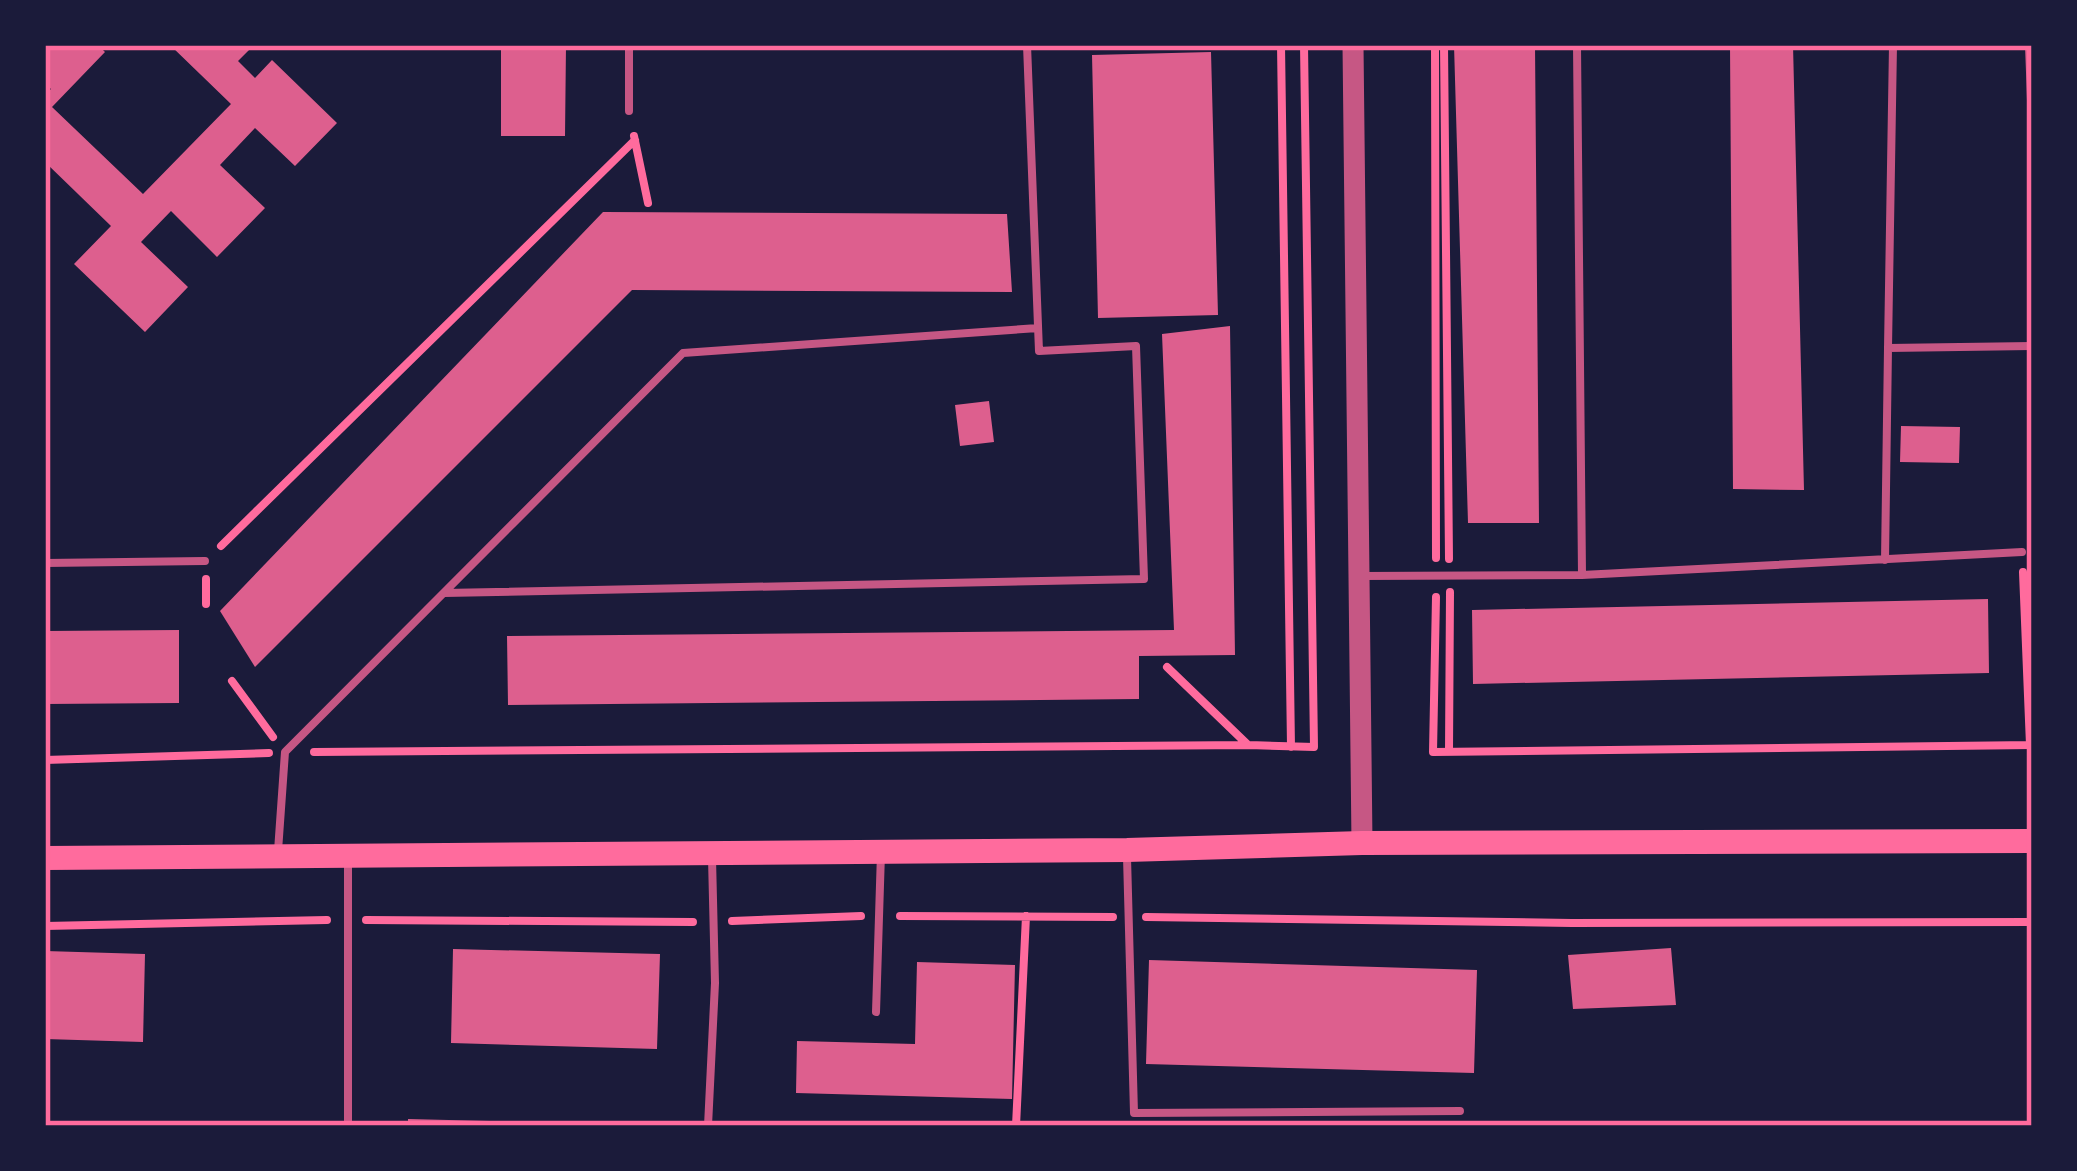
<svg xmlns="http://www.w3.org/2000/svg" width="2077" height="1171" viewBox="0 0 2077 1171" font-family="Barlow,sans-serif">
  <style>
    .building { fill: #dd5f8e }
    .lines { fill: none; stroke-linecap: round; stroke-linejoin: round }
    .path { stroke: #ff6b9d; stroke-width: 8 }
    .service { stroke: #c65784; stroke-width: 8 }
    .tertiary { stroke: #c65784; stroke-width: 21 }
    .secondary { stroke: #ff6b9d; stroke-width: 24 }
    .neatline { fill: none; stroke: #ff6b9d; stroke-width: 4.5 }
  </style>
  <rect width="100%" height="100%" fill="#1b1b3a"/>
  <path class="building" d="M 45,45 L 98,45 L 105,52 L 52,107 L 143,194 L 231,104 L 170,45 L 245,45 L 250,49 L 238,61 L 255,78 L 272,60 L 337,123 L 295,166 L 255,128 L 220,165 L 265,208 L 217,257 L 171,211 L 141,242 L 188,287 L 145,332 L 74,264 L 111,226 L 45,162 L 45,95 L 51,89 L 45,83 Z
    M 501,45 L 566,45 L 565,136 L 501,136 Z
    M 1454,45 L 1535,45 L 1539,523 L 1468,523 Z
    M 1730,45 L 1793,45 L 1804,490 L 1733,489 Z
    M 2025,45 L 2032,45 L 2032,128 L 2028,128 Z
    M 1211,52 L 1218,315 L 1098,318 L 1092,55 Z
    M 603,212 L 1007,214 L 1012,292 L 632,290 L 255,667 L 220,611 Z
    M 1230,326 L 1235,655 L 1139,656 L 1139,699 L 508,705 L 507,636 L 1174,630 L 1162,334 Z
    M 989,401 L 994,442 L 960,446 L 955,405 Z
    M 1901,426 L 1960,427 L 1959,463 L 1900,462 Z
    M 1988,599 L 1989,673 L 1473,684 L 1472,610 Z
    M 179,630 L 179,703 L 45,704 L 45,631 Z
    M 1671,948 L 1676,1005 L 1573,1009 L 1568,955 Z
    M 453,949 L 660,954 L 657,1049 L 451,1043 Z
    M 45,951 L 145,954 L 143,1042 L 45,1039 Z
    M 1149,960 L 1477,970 L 1474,1073 L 1146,1064 Z
    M 917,962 L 1015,965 L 1012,1099 L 796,1093 L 797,1041 L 915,1044 Z
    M 408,1119 L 531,1122 L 531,1126 L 408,1126 Z"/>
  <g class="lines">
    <path class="path" d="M 1281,45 L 1291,747
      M 1435,45 L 1436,558
      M 1444,45 L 1449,559
      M 634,136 L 648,203
      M 221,546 L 635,140
      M 2023,572 L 2030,745
      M 206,579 L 206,604
      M 1436,597 L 1433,752 L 2032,745
      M 1167,667 L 1247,744
      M 232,681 L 273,737
      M 1449,751 L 1450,592
      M 314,752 L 1249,745 L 1314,747 L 1304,45
      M 45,760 L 269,753
      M 900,916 L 1113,917
      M 1146,917 L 1572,923 L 2032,922
      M 366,920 L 693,922
      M 732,921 L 861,916
      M 45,926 L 327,920
      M 1016,1126 L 1026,916"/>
    <path class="service" d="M 1577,45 L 1582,575
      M 629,111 L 629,45
      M 1888,348 L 1893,45
      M 1885,560 L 1888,348 L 2032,346
      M 45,563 L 205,561
      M 1362,576 L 1582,575 L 2022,552
      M 444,593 L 1144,579 L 1136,346 L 1039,351 L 1027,45
      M 278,851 L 285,752 L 683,353 L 1038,328
      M 1127,857 L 1134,1113 L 1460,1111
      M 348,858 L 348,1126
      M 876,1012 L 881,853
      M 708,1126 L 715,983 L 712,858"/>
    <path class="tertiary" d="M 1353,45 L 1362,843"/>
    <path class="secondary" d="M 45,858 L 1127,850 L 1362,843 L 2032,841"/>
  </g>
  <rect width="2077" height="1171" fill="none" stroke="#1b1b3a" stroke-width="96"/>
  <rect x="48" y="48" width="1981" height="1075" class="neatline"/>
</svg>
